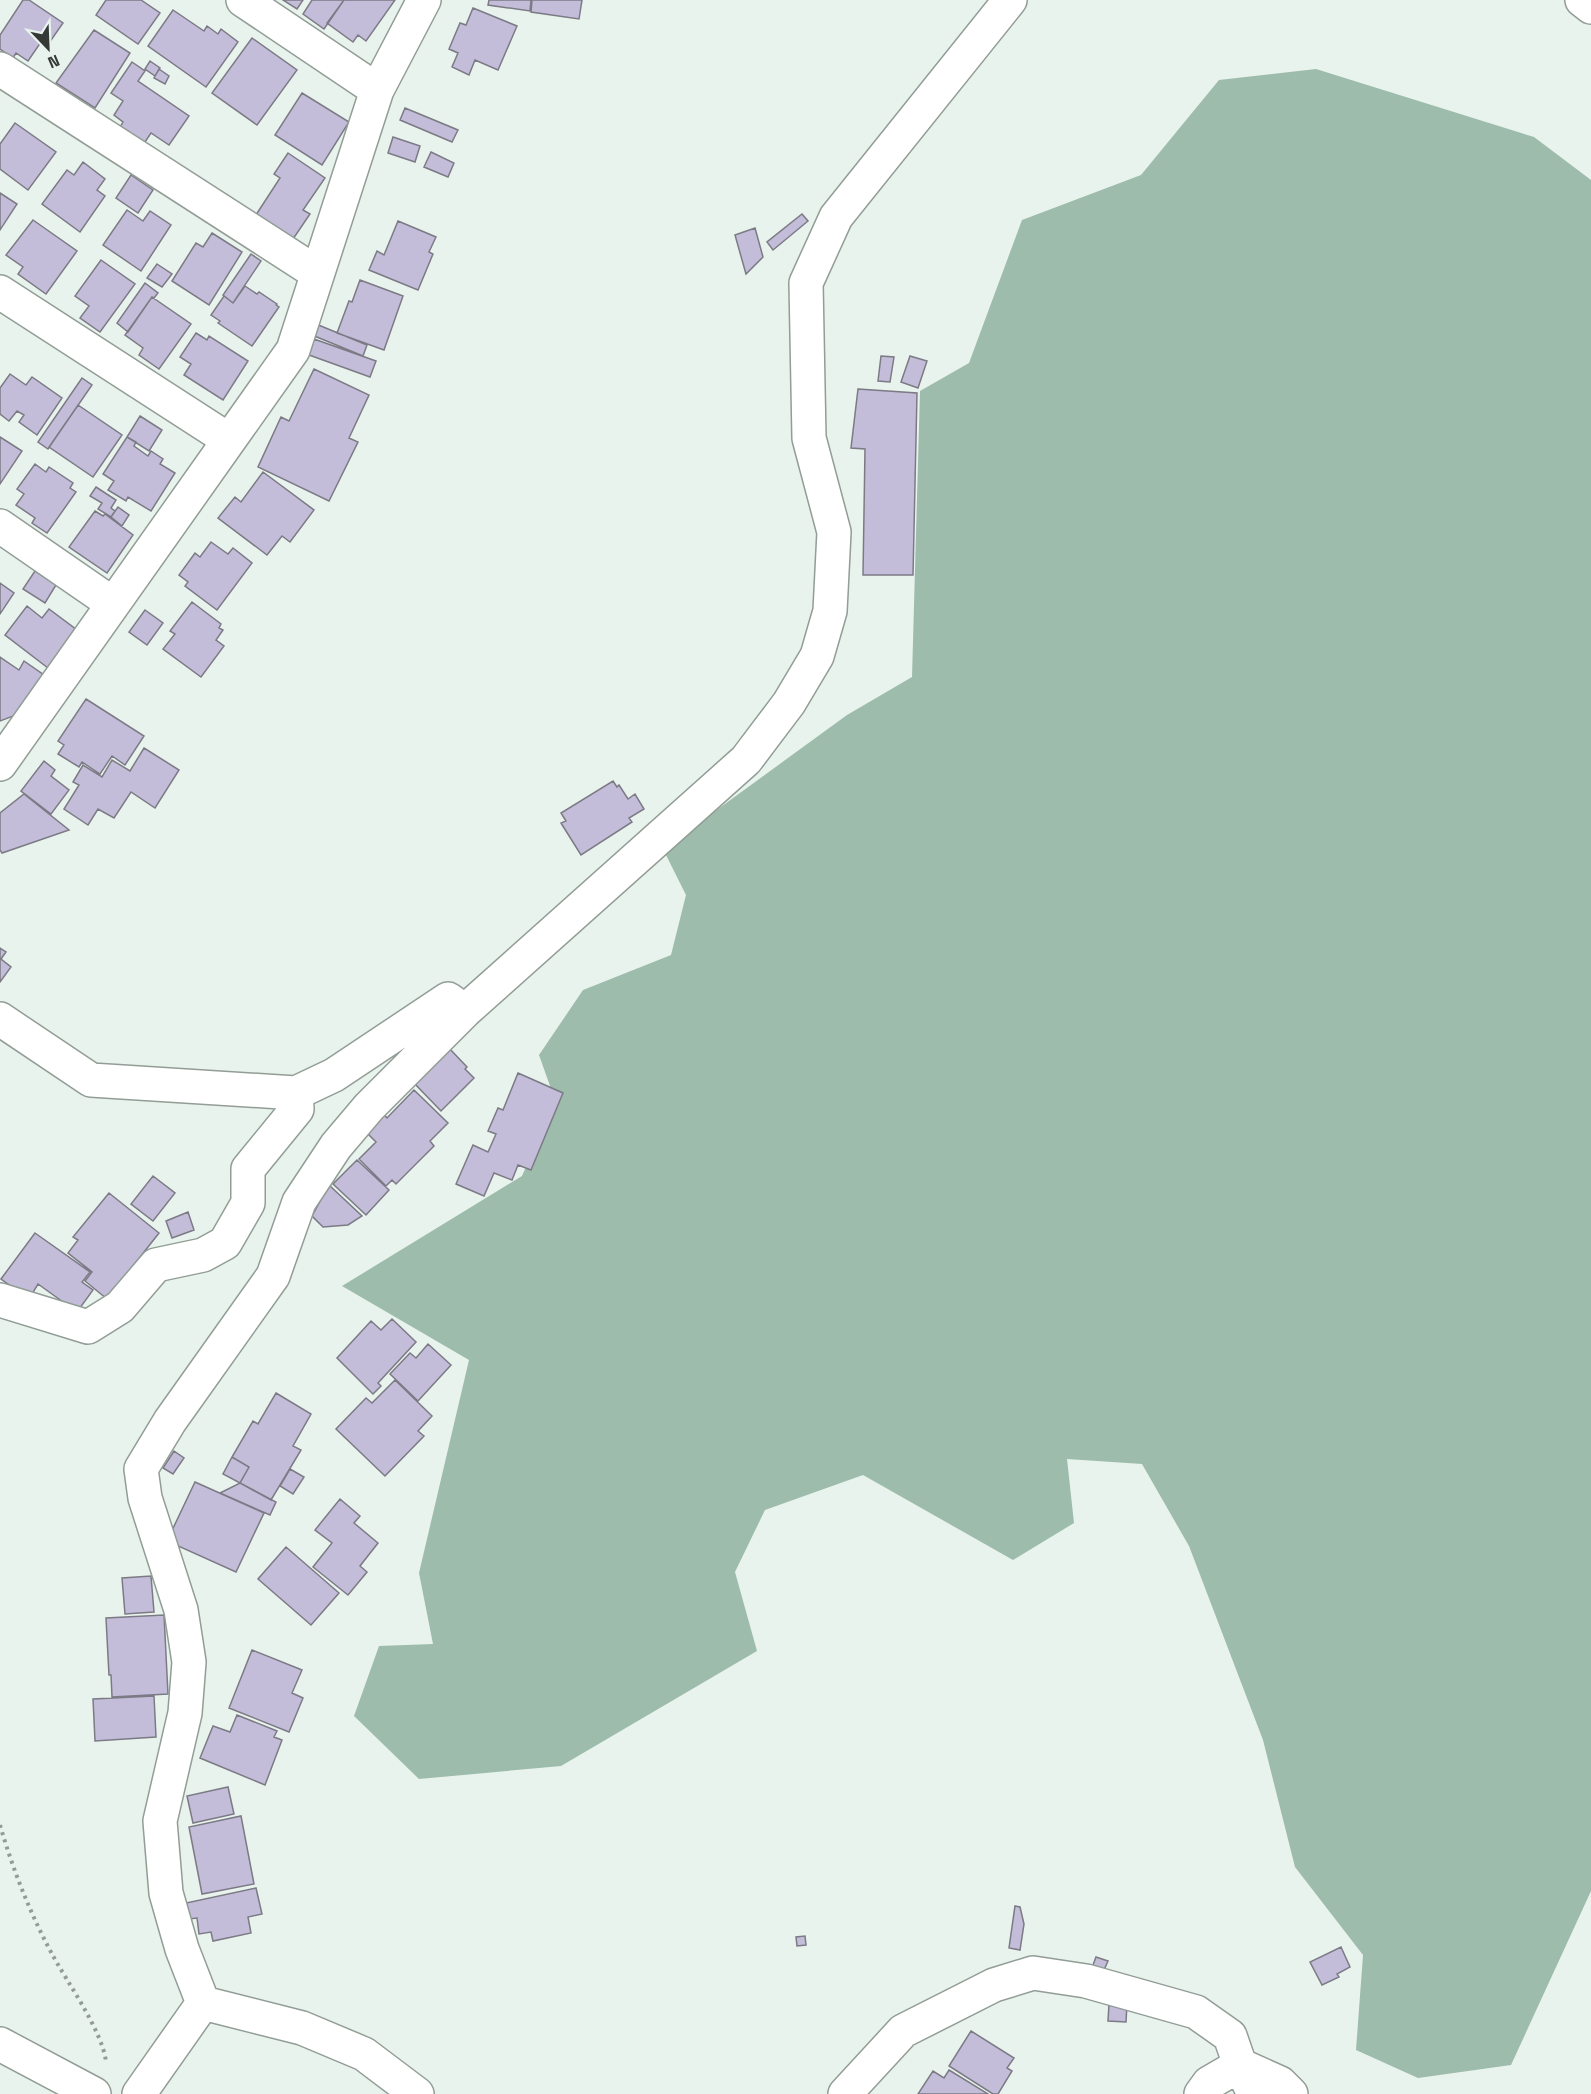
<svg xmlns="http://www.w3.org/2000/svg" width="1591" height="2094" viewBox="0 0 1591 2094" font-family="'Space Grotesk',sans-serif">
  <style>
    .forest { fill: #9dbcab }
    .building { fill: #c3bdda; stroke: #7c7a84; stroke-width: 1.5 }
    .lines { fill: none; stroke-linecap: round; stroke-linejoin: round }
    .minor-casing { stroke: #929d96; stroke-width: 36 }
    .path { stroke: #939b97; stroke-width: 4; stroke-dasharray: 3 4.5; stroke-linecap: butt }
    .minor { stroke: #fff; stroke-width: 33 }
  </style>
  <rect width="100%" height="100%" fill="#e8f3ed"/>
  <path class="forest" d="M 1316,69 L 1534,137 L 1591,180 L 1591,1891 L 1511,2065 L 1418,2078 L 1356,2050 L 1363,1955 L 1295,1867 L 1263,1740 L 1189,1546 L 1142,1464 L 1067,1459 L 1074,1523 L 1013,1560 L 863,1475 L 765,1510 L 735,1572 L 757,1651 L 561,1766 L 419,1779 L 354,1716 L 379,1646 L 433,1644 L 419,1573 L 469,1360 L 342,1286 L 522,1176 L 555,1100 L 539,1055 L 583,990 L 671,955 L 686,895 L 663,849 L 847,715 L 912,677 L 920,391 L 969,363 L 1022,220 L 1141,175 L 1219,80 Z"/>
  <path class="building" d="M 23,0 L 29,0 L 63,23 L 47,46 L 41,42 L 28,61 L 16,53 L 13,58 L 0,49 L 0,35 Z
    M 106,0 L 141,0 L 160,13 L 138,44 L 96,15 Z
    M 283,0 L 303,0 L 297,9 Z
    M 312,0 L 344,0 L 324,29 L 303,14 Z
    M 344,0 L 395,0 L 366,41 L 358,35 L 353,42 L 327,23 Z
    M 489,0 L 531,0 L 530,11 L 488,5 Z
    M 532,0 L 582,0 L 579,19 L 531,12 Z
    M 473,8 L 517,26 L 498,70 L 475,60 L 469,75 L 452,67 L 458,53 L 449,49 L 460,23 L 466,25 Z
    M 173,10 L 204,31 L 207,26 L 218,34 L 221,29 L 238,42 L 206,87 L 148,46 Z
    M 94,30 L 130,53 L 95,108 L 56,83 Z
    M 252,38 L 297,70 L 257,125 L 212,93 Z
    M 150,61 L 160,68 L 155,76 L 145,69 Z
    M 132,62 L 145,71 L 138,81 L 189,116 L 169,145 L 151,133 L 143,145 L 119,129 L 123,122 L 114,115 L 123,101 L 111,93 Z
    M 159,69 L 169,76 L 165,84 L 154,78 Z
    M 302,93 L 349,122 L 322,165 L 275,135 Z
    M 405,108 L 458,130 L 452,142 L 400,120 Z
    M 15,123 L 56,152 L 28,190 L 0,169 L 0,144 Z
    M 393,137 L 420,146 L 415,162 L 388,153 Z
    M 431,152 L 454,163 L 448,177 L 424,167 Z
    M 288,153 L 325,178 L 303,210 L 310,214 L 291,242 L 254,218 L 280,178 L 274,174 Z
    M 83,162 L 105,179 L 97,190 L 105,196 L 80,232 L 42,204 L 67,170 L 74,175 Z
    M 131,175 L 153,190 L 138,213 L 116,198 Z
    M 0,193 L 17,204 L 0,230 Z
    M 127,210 L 143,221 L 150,211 L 171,225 L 141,271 L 103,245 Z
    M 802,214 L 808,221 L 773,250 L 767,242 Z
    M 33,220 L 77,251 L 46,294 L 18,274 L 23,267 L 6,255 Z
    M 398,221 L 436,237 L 429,252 L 433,254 L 418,290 L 369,270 L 377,251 L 384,255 Z
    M 755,228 L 763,257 L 746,274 L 735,235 Z
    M 212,233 L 242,252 L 209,305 L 172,281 L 196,243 L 203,247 Z
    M 251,254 L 261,261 L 233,303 L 223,295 Z
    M 101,260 L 135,284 L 100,332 L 80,318 L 89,306 L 75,296 Z
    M 157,264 L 172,274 L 162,287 L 147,278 Z
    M 360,280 L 403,296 L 384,350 L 337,333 L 349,301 L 352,302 Z
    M 145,283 L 158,293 L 154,298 L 152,297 L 128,332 L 117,323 Z
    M 245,286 L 257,294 L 259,292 L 277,304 L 276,305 L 279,307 L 252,346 L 218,323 L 220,321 L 211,315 L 224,296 L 233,303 Z
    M 152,297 L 191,324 L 159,369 L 139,355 L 143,348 L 125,335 Z
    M 316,324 L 367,345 L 363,356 L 312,335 Z
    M 196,333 L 207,340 L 209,336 L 248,361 L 223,400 L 184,375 L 191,364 L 180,357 Z
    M 314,339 L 376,361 L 370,377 L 309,355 Z
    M 881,356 L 894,357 L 890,382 L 878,381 Z
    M 910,356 L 927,361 L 918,388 L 901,382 Z
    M 314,369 L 369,395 L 349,438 L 358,442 L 329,501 L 258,467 L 281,417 L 289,421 Z
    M 10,374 L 26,385 L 32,377 L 62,398 L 37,435 L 19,422 L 24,415 L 17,411 L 9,421 L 0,414 L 0,388 Z
    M 82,378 L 92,385 L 48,449 L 38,442 Z
    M 858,389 L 917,393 L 913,575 L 863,575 L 865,449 L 851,448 Z
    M 78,405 L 122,435 L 93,477 L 49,447 Z
    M 140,416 L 162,430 L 149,451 L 127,437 Z
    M 0,437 L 22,451 L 0,484 Z
    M 127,437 L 136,442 L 134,446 L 148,456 L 151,451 L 163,459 L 160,464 L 175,473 L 151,511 L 128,497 L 126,501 L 108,490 L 114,481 L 103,474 Z
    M 35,464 L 46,472 L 49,467 L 73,483 L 70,488 L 76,492 L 47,533 L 32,523 L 35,518 L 16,505 L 24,494 L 17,489 Z
    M 263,472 L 314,510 L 290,542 L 282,536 L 267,555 L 218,518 L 235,497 L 241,502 Z
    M 96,487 L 116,500 L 111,508 L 115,511 L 111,517 L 98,509 L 102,503 L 90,496 Z
    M 118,507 L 129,515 L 122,526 L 111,517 Z
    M 95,511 L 103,516 L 105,514 L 133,535 L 107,573 L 69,547 Z
    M 211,542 L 228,554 L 233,548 L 252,563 L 217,610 L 185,586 L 188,582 L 179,575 L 195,553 L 200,557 Z
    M 35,571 L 56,585 L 45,603 L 23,589 Z
    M 0,583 L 14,593 L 0,614 Z
    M 192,602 L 221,624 L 219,628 L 223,630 L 216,640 L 224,646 L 201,677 L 163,649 L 175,634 L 170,631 Z
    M 27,606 L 42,618 L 49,609 L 77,630 L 48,668 L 5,635 Z
    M 145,610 L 163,623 L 147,645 L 129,632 Z
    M 0,657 L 19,670 L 24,661 L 44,675 L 16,715 L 0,721 Z
    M 86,699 L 144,736 L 125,765 L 112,756 L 100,774 L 82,762 L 79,767 L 58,754 L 64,745 L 58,741 Z
    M 144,748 L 179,770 L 155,808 L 131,792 L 114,818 L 98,809 L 88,825 L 64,809 L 79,785 L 73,782 L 83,765 L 102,777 L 112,760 L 130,771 Z
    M 44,761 L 55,770 L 51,776 L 69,790 L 51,814 L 21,791 Z
    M 613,781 L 617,787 L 619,785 L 628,799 L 635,794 L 644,809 L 629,818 L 632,822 L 581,855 L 561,823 L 566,821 L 561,813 Z
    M 24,794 L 69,830 L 2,853 L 0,850 L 0,813 Z
    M 0,948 L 6,952 L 1,959 L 11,967 L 0,982 Z
    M 448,1047 L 467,1067 L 465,1069 L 474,1078 L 441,1111 L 413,1082 Z
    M 518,1073 L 563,1093 L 531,1170 L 518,1165 L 512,1180 L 494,1173 L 484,1196 L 456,1184 L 473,1145 L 488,1152 L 496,1134 L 488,1131 L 498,1108 L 503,1110 Z
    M 414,1090 L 448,1123 L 430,1141 L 434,1146 L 396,1184 L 392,1180 L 386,1186 L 359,1159 L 376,1142 L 363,1129 L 381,1111 L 387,1118 Z
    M 357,1160 L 389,1190 L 366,1215 L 333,1184 Z
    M 153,1176 L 175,1193 L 153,1221 L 131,1204 Z
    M 329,1185 L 362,1216 L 348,1225 L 323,1227 L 312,1216 Z
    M 109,1193 L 159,1233 L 107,1299 L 85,1281 L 92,1272 L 68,1253 L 78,1240 L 73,1237 Z
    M 188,1212 L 194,1230 L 172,1238 L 166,1221 Z
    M 35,1233 L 90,1272 L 82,1282 L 93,1290 L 77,1312 L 38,1284 L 29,1299 L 1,1279 Z
    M 392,1319 L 416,1342 L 378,1383 L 381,1386 L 373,1394 L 337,1358 L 371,1321 L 381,1330 Z
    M 428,1344 L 451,1365 L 418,1401 L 390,1374 L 410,1353 L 416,1358 Z
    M 395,1380 L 432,1416 L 418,1431 L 424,1436 L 385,1476 L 336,1429 L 366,1398 L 372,1403 Z
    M 276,1393 L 311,1414 L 293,1446 L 301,1450 L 271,1500 L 240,1483 L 249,1467 L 232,1457 L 253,1421 L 258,1424 Z
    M 174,1451 L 184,1458 L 173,1474 L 163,1468 Z
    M 232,1457 L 249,1467 L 240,1483 L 223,1474 Z
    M 290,1469 L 304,1477 L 293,1494 L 280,1486 Z
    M 195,1482 L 264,1513 L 236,1572 L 167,1541 Z
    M 240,1483 L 276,1502 L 270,1515 L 220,1493 Z
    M 340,1499 L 360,1516 L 354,1523 L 378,1543 L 360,1566 L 367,1572 L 348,1595 L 313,1567 L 332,1543 L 315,1530 Z
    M 286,1547 L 339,1593 L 311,1625 L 258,1579 Z
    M 151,1576 L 154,1612 L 125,1614 L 122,1578 Z
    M 164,1615 L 168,1694 L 112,1697 L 111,1675 L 109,1675 L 106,1618 Z
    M 252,1650 L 302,1670 L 292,1693 L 303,1698 L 289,1732 L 229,1708 Z
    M 154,1696 L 156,1737 L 95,1741 L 93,1699 Z
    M 237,1715 L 277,1731 L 274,1737 L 282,1740 L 265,1785 L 200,1758 L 213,1726 L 230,1732 Z
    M 228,1787 L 234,1814 L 193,1823 L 187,1796 Z
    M 241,1816 L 254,1884 L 202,1894 L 189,1827 Z
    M 256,1888 L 262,1914 L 248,1917 L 251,1933 L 213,1941 L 211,1932 L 199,1934 L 197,1918 L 189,1919 L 186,1903 Z
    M 1015,1906 L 1020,1907 L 1024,1924 L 1020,1950 L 1009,1948 Z
    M 805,1936 L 806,1945 L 797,1946 L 796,1937 Z
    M 1341,1947 L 1350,1967 L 1337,1974 L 1339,1977 L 1322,1985 L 1310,1962 Z
    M 1096,1957 L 1108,1961 L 1104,1970 L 1093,1965 Z
    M 1109,2004 L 1127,2004 L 1126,2022 L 1108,2021 Z
    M 971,2031 L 1014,2058 L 1007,2068 L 1012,2071 L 998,2094 L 993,2094 L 949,2066 Z
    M 949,2070 L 988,2094 L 918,2094 L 933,2071 L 944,2078 Z"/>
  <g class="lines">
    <defs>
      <path id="minor" d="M 243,0 L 377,90
        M 1582,0 L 1591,7
        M 0,69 L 317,273
        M 0,292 L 229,440
        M 0,526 L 113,604
        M 0,764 L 293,350 L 377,90 L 424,0
        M 0,1019 L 91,1080 L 296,1093 L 334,1075 L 448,999 L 465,1011
        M 0,1300 L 88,1327 L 120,1307 L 156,1265 L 203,1255 L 225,1243 L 248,1203 L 248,1169 L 297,1109 L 296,1093
        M 203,2003 L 302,2028 L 364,2054 L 417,2094
        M 0,2044 L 94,2094
        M 1240,2065 L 1280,2083 L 1291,2094
        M 139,2094 L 203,2003 L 182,1949 L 166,1893 L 160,1821 L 185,1713 L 189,1662 L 181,1610 L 145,1498 L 141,1469 L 170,1421 L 273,1276 L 299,1202 L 336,1146 L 369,1107 L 465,1011 L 746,760 L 789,703 L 817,656 L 830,611 L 834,532 L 809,438 L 806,283 L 836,217 L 1010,0
        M 845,2094 L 903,2031 L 994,1985 L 1033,1973 L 1086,1981 L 1196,2012 L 1230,2036 L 1240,2065 L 1254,2094
        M 1201,2094 L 1209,2083 L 1240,2065"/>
    </defs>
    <use href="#minor" class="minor-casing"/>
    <path class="path" d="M 0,1825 C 13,1870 30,1913 52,1954 C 67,1982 103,2032 106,2062"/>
    <use href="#minor" class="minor"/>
  </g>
  <g transform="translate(48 48) rotate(157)" stroke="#e8f3ed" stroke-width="4.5" paint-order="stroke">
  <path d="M0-4.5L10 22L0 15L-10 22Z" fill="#343936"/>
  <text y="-9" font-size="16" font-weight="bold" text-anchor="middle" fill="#343936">N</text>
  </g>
</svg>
